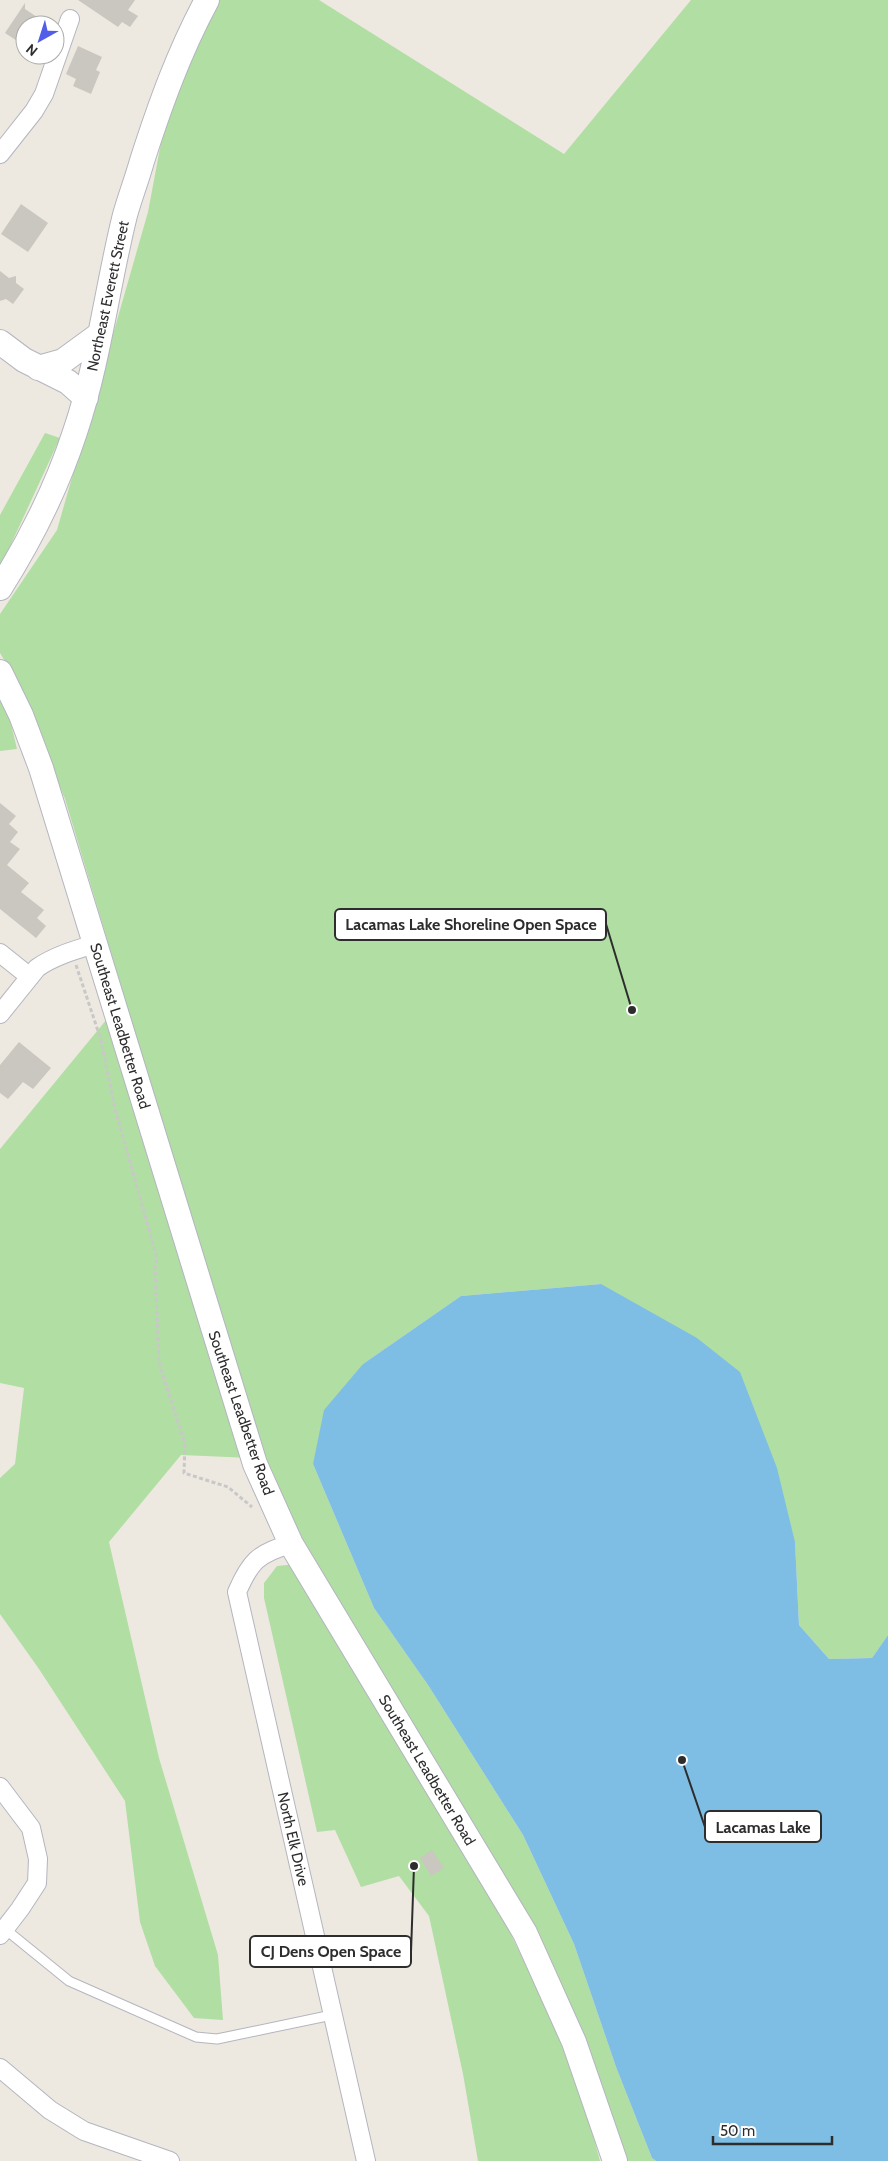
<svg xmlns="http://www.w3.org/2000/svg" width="888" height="2161" viewBox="0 0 888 2161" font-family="Cabin,sans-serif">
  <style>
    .green { fill: #b1dea3 }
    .water { fill: #7fbee4 }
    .building { fill: #c9c7bf }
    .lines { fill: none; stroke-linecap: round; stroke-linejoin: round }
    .lane-casing { stroke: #b4b5bf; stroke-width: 11 }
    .street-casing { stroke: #b4b5bf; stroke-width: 20 }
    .secondary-casing { stroke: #b4b5bf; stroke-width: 26 }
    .path { stroke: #c8c8c8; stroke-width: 3; stroke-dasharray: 4 2.5; stroke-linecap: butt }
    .lane { stroke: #fff; stroke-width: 9 }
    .street { stroke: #fff; stroke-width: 18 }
    .secondary { stroke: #fff; stroke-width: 24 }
    .labels { text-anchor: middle; stroke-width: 4.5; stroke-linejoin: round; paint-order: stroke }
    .street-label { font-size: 15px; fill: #2d2d2d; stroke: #fff }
    .leader { fill: none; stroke: #2d2d2d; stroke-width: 2 }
    .callout-dot { fill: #2d2d2d; stroke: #fff; stroke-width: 2 }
    .callout { fill: #fff; stroke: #2d2d2d; stroke-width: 2 }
    .callout-label { font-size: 16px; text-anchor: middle; font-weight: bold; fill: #2d2d2d }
  </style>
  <rect width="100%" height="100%" fill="#ede9e1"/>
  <path class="green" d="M 218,0 L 319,0 L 564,154 L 691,0 L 888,0 L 888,1635 L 872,1658 L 829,1659 L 799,1625 L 795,1542 L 601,1284 L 461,1296 L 363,1364 L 313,1464 L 374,1608 L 428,1685 L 523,1835 L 574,1944 L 616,2067 L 652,2158 L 656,2161 L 627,2161 L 573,2015 L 342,1616 L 285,1506 L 219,1338 L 214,1296 L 65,799 L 6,663 L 0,653 L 0,614 L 57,530 L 148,212 L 166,116 Z
    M 45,433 L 60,438 L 0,568 L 0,515 Z
    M 0,697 L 11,724 L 17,749 L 0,751 Z
    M 107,1019 L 251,1458 L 181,1455 L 109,1542 L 159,1758 L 218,1955 L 223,2020 L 194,2018 L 155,1966 L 140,1922 L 125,1801 L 39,1669 L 0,1614 L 0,1478 L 15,1464 L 24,1388 L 0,1383 L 0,1149 Z
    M 297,1564 L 472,1855 L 572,2059 L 600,2161 L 478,2161 L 463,2074 L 429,1916 L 399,1876 L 361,1887 L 335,1830 L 317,1832 L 264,1598 L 264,1583 L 277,1566 Z"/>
  <path class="water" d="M 601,1284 L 697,1338 L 740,1372 L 777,1468 L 795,1542 L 799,1625 L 829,1659 L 872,1658 L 888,1635 L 888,2161 L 656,2161 L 652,2158 L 616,2067 L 574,1944 L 523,1835 L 428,1685 L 374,1608 L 313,1464 L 324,1410 L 363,1364 L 461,1296 Z"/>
  <path class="building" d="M 78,0 L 135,0 L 128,10 L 138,16 L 130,27 L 122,22 L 118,27 Z
    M 25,3 L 25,9 L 49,25 L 25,25 L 25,46 L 5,33 Z
    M 78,46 L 102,57 L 96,70 L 100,72 L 91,94 L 73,86 L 76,79 L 66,74 Z
    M 21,204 L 48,223 L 28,252 L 1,234 Z
    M 0,271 L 9,278 L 16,276 L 16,283 L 24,289 L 13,304 L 6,299 L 0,301 Z
    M 0,803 L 16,816 L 9,824 L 18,832 L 10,842 L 20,849 L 7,865 L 29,883 L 21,892 L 44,910 L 37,918 L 46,926 L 36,938 L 0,909 Z
    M 19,1042 L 51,1068 L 33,1089 L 23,1082 L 8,1099 L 0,1093 L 0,1065 Z
    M 432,1850 L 444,1868 L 431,1876 L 420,1858 Z"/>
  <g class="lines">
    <defs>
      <path id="lane" d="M 5,1929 L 69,1981 L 196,2037 L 217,2039 L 332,2015"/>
      <path id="street" d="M 0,154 L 34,111 L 44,94 L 70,19
        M 0,953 L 30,977
        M 0,1014 L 37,968 C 54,956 75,950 95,944
        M 291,1544 C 258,1553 250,1562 237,1592 L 366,2161
        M 0,1787 L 31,1828 L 38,1859 L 37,1883 L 20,1909 L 0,1935
        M 0,2068 L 50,2110 L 84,2131 L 170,2161"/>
      <path id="secondary" d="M 0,342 L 24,360 L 68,382 L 86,398
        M 38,368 L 63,361 L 100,334
        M 0,588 C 31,539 57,487 75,432 C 99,361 107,287 125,215 C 130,197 137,179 142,161 C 160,105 179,52 207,0
        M 0,672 L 21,715 L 41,768 L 255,1464 L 291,1544 L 525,1933 L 574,2042 L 615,2161"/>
    </defs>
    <use href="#lane" class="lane-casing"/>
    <use href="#street" class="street-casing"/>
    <use href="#secondary" class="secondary-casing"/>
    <path class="path" d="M 76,965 L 101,1040 L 115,1109 L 157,1258 L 155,1268 L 159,1363 L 185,1444 L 184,1473 L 228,1487 L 252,1507"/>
    <use href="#lane" class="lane"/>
    <use href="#street" class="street"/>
    <use href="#secondary" class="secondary"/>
  </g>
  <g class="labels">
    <g class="street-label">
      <text transform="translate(108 296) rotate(-78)" y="5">Northeast Everett Street</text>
      <text transform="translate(120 1026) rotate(73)" y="5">Southeast Leadbetter Road</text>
      <text transform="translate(241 1413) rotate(71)" y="5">Southeast Leadbetter Road</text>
      <text transform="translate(427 1770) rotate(59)" y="5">Southeast Leadbetter Road</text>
      <text transform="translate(293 1839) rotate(77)" y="5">North Elk Drive</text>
    </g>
  </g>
  <path class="leader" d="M632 1010L606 924M682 1760L705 1827M414 1866L411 1952"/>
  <g class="callout-dot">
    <circle cx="632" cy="1010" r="5"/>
    <circle cx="682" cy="1760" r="5"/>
    <circle cx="414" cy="1866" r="5"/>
  </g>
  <g class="callout">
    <rect x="335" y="909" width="271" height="31" rx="5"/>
    <rect x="705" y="1811" width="116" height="31" rx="5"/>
    <rect x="250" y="1936" width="161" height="31" rx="5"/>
  </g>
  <g class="callout-label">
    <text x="471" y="930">Lacamas Lake Shoreline Open Space</text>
    <text x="763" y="1833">Lacamas Lake</text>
    <text x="331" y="1957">CJ Dens Open Space</text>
  </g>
  <g transform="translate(40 40) rotate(219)"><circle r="24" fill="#ffffff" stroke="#ababab"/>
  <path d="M0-4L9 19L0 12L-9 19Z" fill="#525ee9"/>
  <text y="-8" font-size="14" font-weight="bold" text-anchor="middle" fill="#2d2d2d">N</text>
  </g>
  <path d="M713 2136v8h119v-8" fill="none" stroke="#2d2d2d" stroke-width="2.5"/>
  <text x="720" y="2136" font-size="15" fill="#2d2d2d" stroke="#ffffff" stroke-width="4" paint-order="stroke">50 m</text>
</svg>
